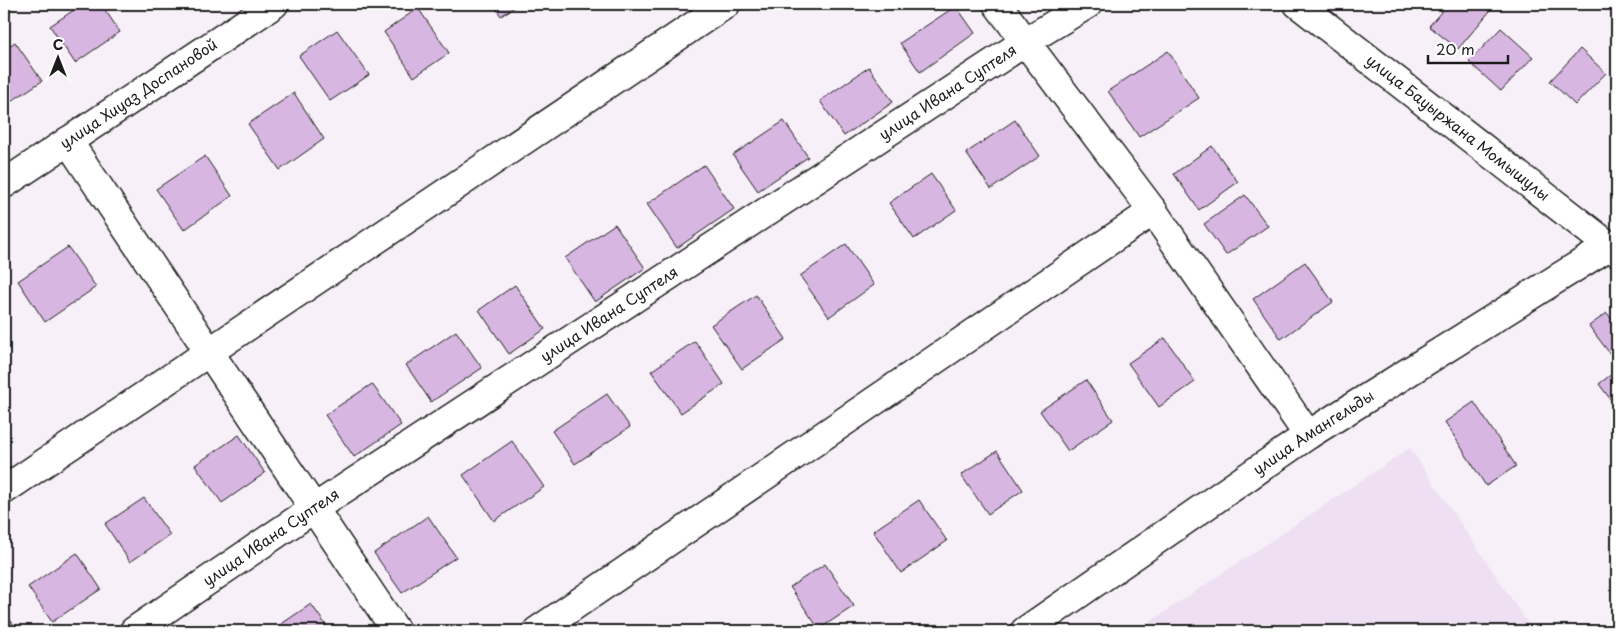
<svg xmlns="http://www.w3.org/2000/svg" width="1621" height="635" viewBox="0 0 1621 635" font-family="'Playpen Sans',sans-serif">
  <style>
    .built { fill: #eedff2 }
    .building { fill: #d8b6e2; stroke: #1c1c1c }
    .lines { fill: none; stroke-linecap: round; stroke-linejoin: round }
    .minor-casing { stroke: #1c1c1c; stroke-width: 31 }
    .minor { stroke: #fff; stroke-width: 28 }
    .labels { text-anchor: middle; stroke-width: 4.5; stroke-linejoin: round; paint-order: stroke }
    .street-label { font-size: 15px; fill: #1c1c1c; stroke: #fff }
  </style>
  <rect width="100%" height="100%" fill="#f7f0f9"/>
  <filter id="ink" filterUnits="userSpaceOnUse"><feTurbulence type="fractalNoise" baseFrequency=".02" numOctaves="2"/><feDisplacementMap in="SourceGraphic" scale="10" xChannelSelector="R" yChannelSelector="G"/><feConvolveMatrix kernelMatrix="1 2 1 2 8 2 1 2 1" color-interpolation-filters="sRGB"/></filter>
  <g filter="url(#ink)">
    <path class="built" d="M 1410,448 L 1533,631 L 1136,631 Z"/>
    <path class="building" d="M 83,4 L 101,4 L 120,32 L 75,63 L 50,26 Z
      M 493,4 L 519,4 L 501,16 Z
      M 1448,4 L 1481,4 L 1490,11 L 1458,49 L 1429,26 Z
      M 956,6 L 975,33 L 920,72 L 900,43 Z
      M 418,8 L 449,53 L 414,77 L 384,32 Z
      M 1501,28 L 1533,57 L 1501,91 L 1469,62 Z
      M 337,30 L 369,75 L 330,101 L 299,56 Z
      M 15,42 L 42,81 L 4,106 L 4,50 Z
      M 1580,49 L 1606,73 L 1575,105 L 1550,81 Z
      M 1168,51 L 1199,98 L 1139,137 L 1108,91 Z
      M 869,67 L 893,102 L 844,136 L 820,101 Z
      M 294,93 L 324,139 L 280,170 L 248,124 Z
      M 1015,120 L 1040,156 L 991,189 L 966,153 Z
      M 784,121 L 808,157 L 758,191 L 733,155 Z
      M 1212,146 L 1238,182 L 1199,210 L 1174,174 Z
      M 205,156 L 232,196 L 184,230 L 156,189 Z
      M 704,165 L 734,209 L 677,248 L 647,204 Z
      M 931,174 L 956,210 L 914,239 L 889,203 Z
      M 1245,195 L 1268,226 L 1226,255 L 1204,224 Z
      M 615,224 L 645,268 L 595,302 L 565,258 Z
      M 846,244 L 874,285 L 829,317 L 800,276 Z
      M 68,247 L 96,287 L 45,322 L 18,281 Z
      M 1305,262 L 1333,302 L 1281,339 L 1253,299 Z
      M 515,285 L 545,329 L 509,354 L 479,310 Z
      M 756,295 L 786,339 L 742,369 L 711,325 Z
      M 1607,313 L 1617,326 L 1617,363 L 1589,326 Z
      M 456,331 L 482,368 L 431,402 L 406,365 Z
      M 1165,338 L 1195,382 L 1159,407 L 1128,363 Z
      M 695,341 L 724,384 L 681,413 L 651,371 Z
      M 1617,370 L 1617,408 L 1599,384 Z
      M 1086,380 L 1113,420 L 1068,451 L 1040,411 Z
      M 372,384 L 401,425 L 354,457 L 325,415 Z
      M 607,394 L 630,427 L 575,464 L 552,431 Z
      M 1474,402 L 1516,466 L 1486,486 L 1445,422 Z
      M 239,435 L 265,473 L 222,503 L 195,465 Z
      M 512,441 L 544,487 L 494,521 L 463,475 Z
      M 997,451 L 1023,490 L 988,514 L 961,475 Z
      M 144,498 L 170,535 L 130,562 L 105,524 Z
      M 919,500 L 947,541 L 901,573 L 873,531 Z
      M 428,516 L 456,557 L 402,593 L 374,553 Z
      M 77,553 L 101,589 L 52,622 L 28,587 Z
      M 825,564 L 854,606 L 819,629 L 790,587 Z
      M 311,604 L 330,631 L 271,631 Z
      M 4,611 L 18,631 L 4,631 Z"/>
    <g class="lines">
      <defs>
        <g id="minor">
          <path d="M 997,4 L 1153,211 L 1308,435"/>
          <path id="s1" d="M 1298,4 L 1617,252"/>
          <path d="M 68,141 L 396,631"/>
          <path id="s2" d="M 4,184 L 274,4"/>
          <path d="M 4,490 L 726,4"/>
          <path id="s3" d="M 134,631 L 313,509 L 1025,42 L 1088,4"/>
          <path d="M 537,631 L 1153,211"/>
          <path id="s4" d="M 1025,631 L 1308,435 L 1609,246"/>
        </g>
      </defs>
      <use href="#minor" class="minor-casing"/>
      <use href="#minor" class="minor"/>
    </g>
  </g>
  <g class="labels">
    <g class="street-label">
      <text dy="5" stroke="none"><textPath href="#s3" startOffset="976">улица Ивана Суптеля</textPath></text>
      <text dy="5" stroke="none"><textPath href="#s2" startOffset="162">улица Хиуаз Доспановой</textPath></text>
      <text dy="5" stroke="none"><textPath href="#s1" startOffset="202">улица Бауыржана Момышулы</textPath></text>
      <text dy="5" stroke="none"><textPath href="#s3" startOffset="571">улица Ивана Суптеля</textPath></text>
      <text dy="5" stroke="none"><textPath href="#s4" startOffset="350">улица Амангельды</textPath></text>
      <text dy="5" stroke="none"><textPath href="#s3" startOffset="166">улица Ивана Суптеля</textPath></text>
    </g>
  </g>
  <rect width="1621" height="635" fill="none" stroke="#fff" stroke-width="20"/>
  <rect x="10" y="10" width="1601" height="615" fill="none" stroke="#1c1c1c" stroke-width="2" filter="url(#ink)"/>
  <g transform="translate(58 58)" stroke="#ffffff" stroke-width="4" paint-order="stroke">
  <path d="M0-4L9 19L0 12L-9 19Z" fill="#1c1c1c"/>
  <text y="-8" font-size="14" font-weight="bold" text-anchor="middle" fill="#1c1c1c">С</text>
  </g>
  <path d="M1428 55v8h80v-8" fill="none" stroke="#1c1c1c" stroke-width="2.5"/>
  <text x="1436" y="55" font-size="15" fill="#1c1c1c" stroke="#ffffff" stroke-width="4" paint-order="stroke">20 m</text>
</svg>
